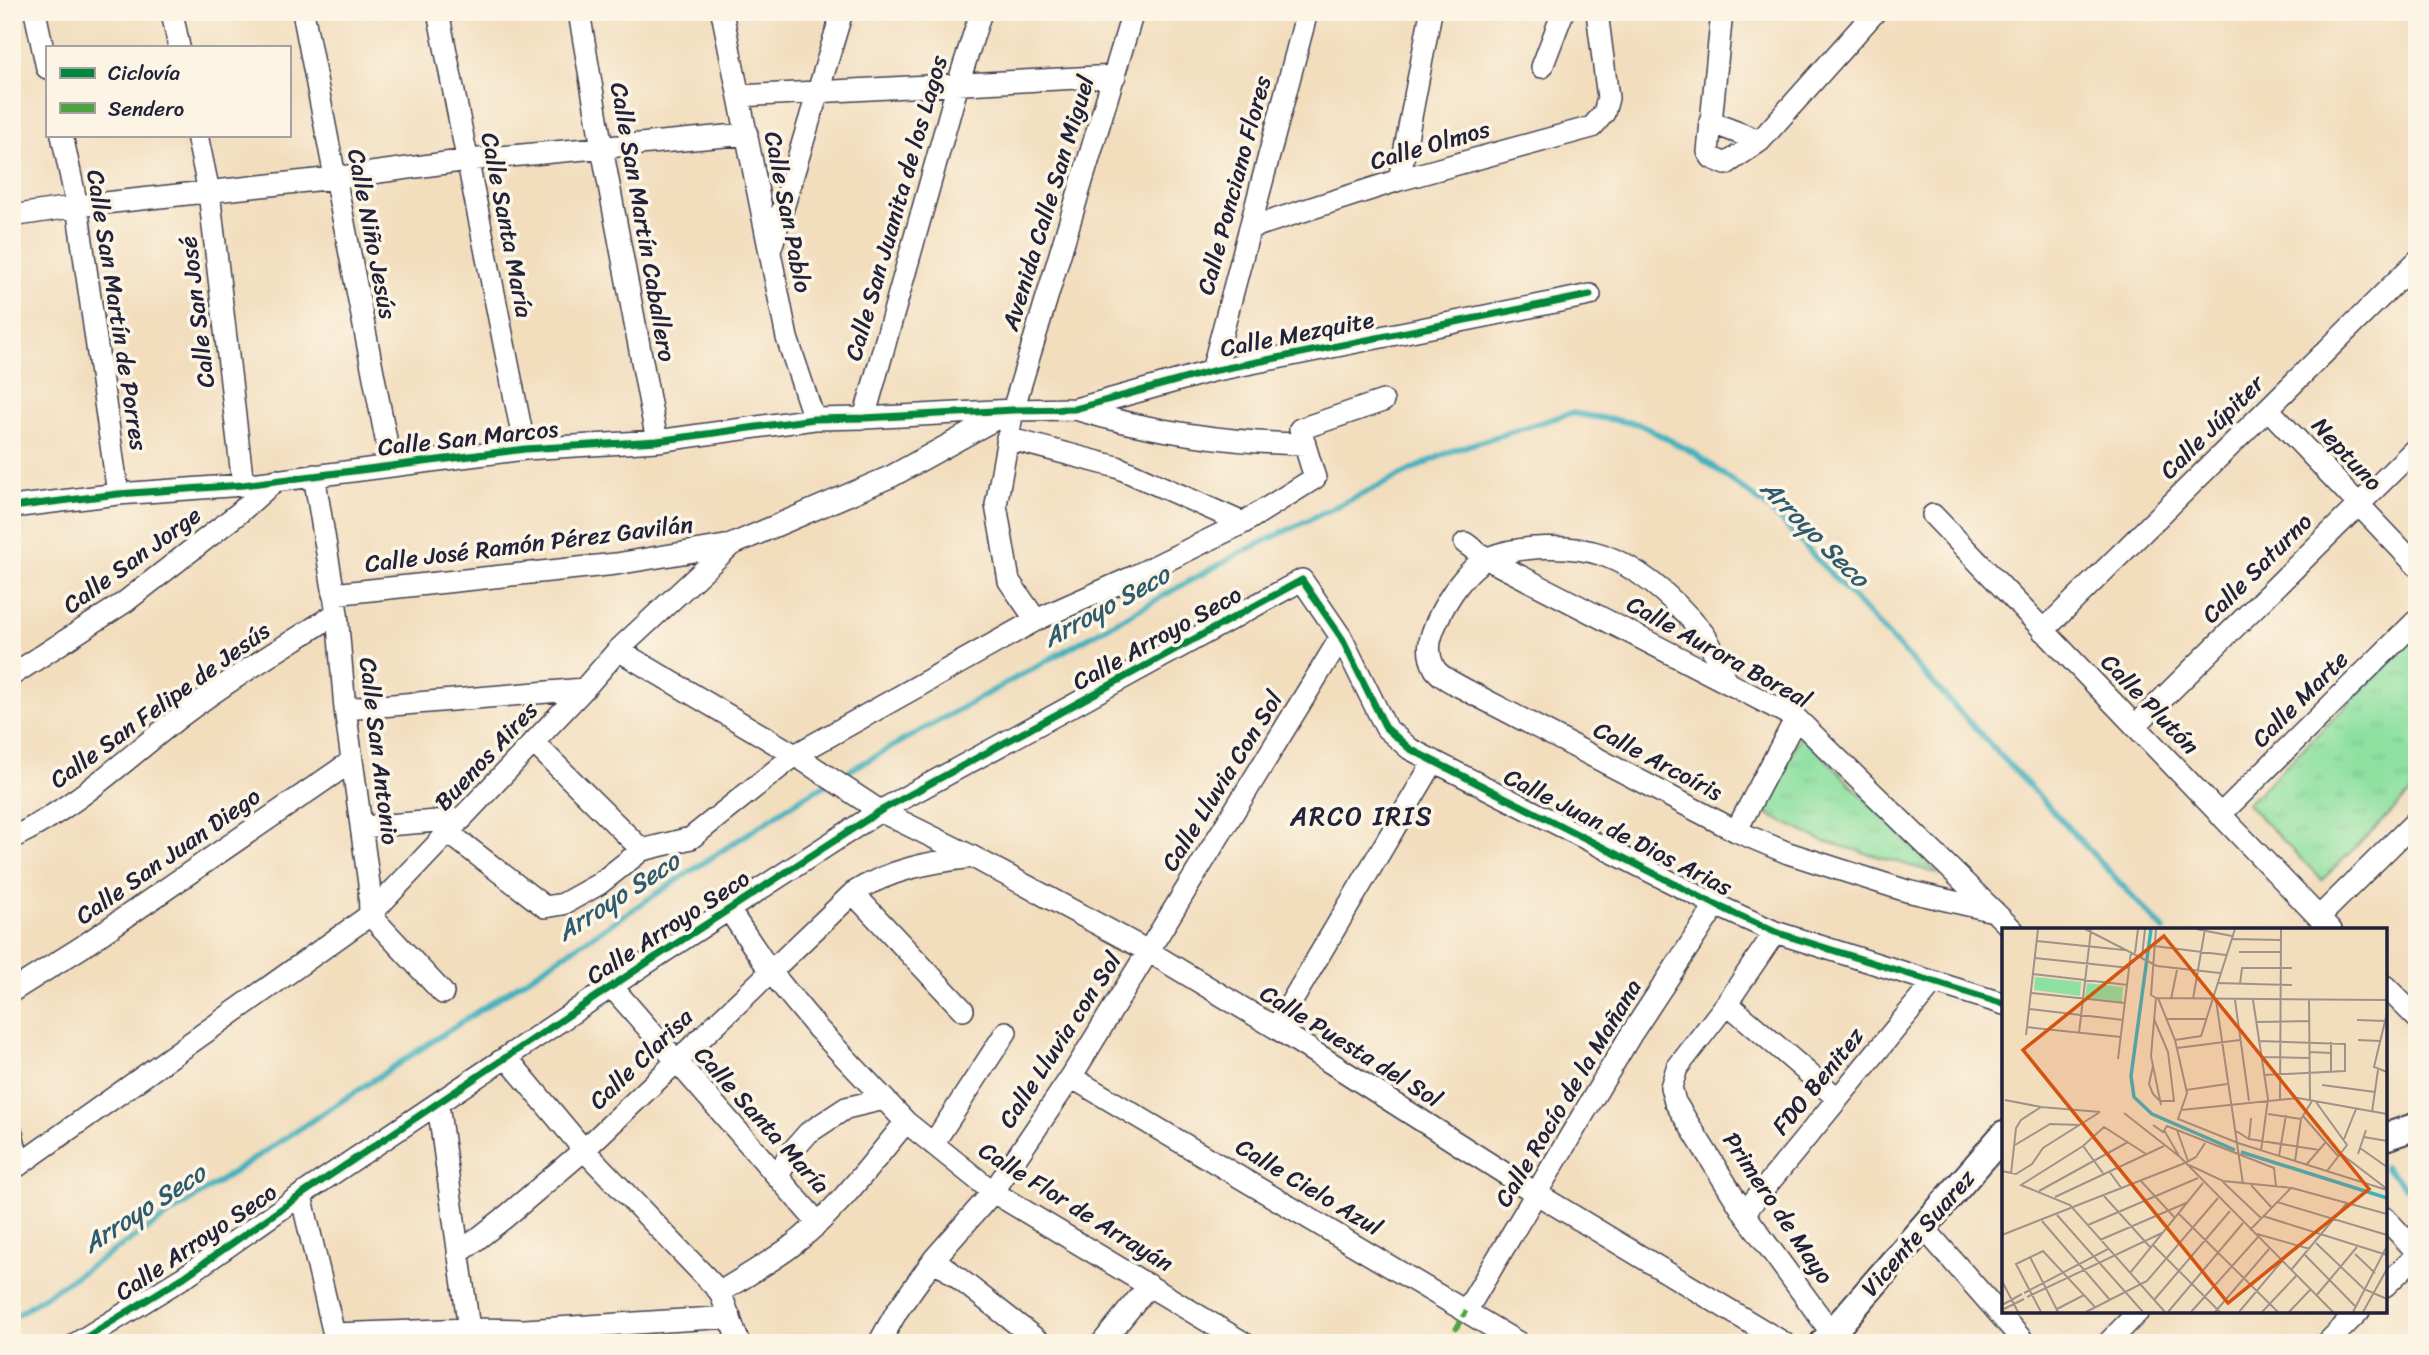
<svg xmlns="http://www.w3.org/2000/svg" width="2429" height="1355" viewBox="0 0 2429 1355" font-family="Sriracha,sans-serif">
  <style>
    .park { fill: url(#park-tufts); stroke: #58816e; stroke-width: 2 }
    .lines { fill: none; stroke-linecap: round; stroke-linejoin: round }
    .stream { stroke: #41b0bd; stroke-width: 6 }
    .minor-casing { stroke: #413e4e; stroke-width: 24 }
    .tertiary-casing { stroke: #413e4e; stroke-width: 30 }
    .minor { stroke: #fff; stroke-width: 21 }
    .tertiary { stroke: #fff; stroke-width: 26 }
    .quiet { stroke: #50a245; stroke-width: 5; stroke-dasharray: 10 5; stroke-linecap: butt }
    .cycleway-casing { stroke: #fcf5e5; stroke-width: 11 }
    .cycleway { stroke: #00873e; stroke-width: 7 }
    .labels { text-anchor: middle; stroke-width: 7; stroke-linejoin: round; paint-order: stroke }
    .street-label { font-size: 24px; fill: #22223b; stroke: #fcf5e5 }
    .water-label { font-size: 26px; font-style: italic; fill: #2e5b6f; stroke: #fcf5e5 }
    .neighbourhood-label { font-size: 26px; letter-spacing: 2px; fill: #22223b; stroke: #fcf5e5 }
    .inset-river { fill: none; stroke: #41b0bd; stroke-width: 3.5 }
    .inset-road { fill: none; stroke: #9f9289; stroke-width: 2 }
    .view { fill: #d45411; fill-opacity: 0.15; stroke: #d45411; stroke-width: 3.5 }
    .inset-edge { fill: none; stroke: #22223b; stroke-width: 3.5 }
  </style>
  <defs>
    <pattern id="park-tufts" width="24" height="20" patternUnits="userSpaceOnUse" patternTransform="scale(1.75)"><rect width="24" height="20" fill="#8ee0a1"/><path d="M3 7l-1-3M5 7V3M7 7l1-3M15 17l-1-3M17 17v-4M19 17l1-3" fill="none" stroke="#7ac08c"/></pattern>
  </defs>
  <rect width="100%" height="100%" fill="#fcf5e5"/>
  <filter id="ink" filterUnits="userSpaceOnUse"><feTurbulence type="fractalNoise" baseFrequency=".0143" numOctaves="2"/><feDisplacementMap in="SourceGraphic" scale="14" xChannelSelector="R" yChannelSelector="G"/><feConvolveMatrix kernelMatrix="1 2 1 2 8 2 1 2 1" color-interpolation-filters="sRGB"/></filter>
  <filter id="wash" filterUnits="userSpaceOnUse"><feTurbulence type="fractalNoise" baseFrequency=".00686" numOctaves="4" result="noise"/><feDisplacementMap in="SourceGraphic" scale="28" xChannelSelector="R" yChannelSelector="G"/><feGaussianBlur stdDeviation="1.57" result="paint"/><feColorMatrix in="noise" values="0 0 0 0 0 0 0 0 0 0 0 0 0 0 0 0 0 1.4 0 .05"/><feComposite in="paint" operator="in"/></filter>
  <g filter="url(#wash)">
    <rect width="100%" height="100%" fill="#f2ddbd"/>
    <path class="park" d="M 2417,636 L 2417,787 L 2322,880 L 2247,804 Z
      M 1801,734 L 1939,874 L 1823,841 L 1762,812 Z"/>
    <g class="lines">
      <path class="stream" d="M 838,777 L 1238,554 L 1451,451 L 1571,413 L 1639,424 L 1694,453 L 1770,509 L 2164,930
        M 2385,1167 L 2417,1198
        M 12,1318 L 805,796 L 829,783"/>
    </g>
  </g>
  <g filter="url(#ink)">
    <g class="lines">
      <defs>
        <path id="minor" d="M 35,12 L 47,68
          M 172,12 L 179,47
          M 303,12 L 391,465
          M 438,12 L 525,449
          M 579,12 L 602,148 L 657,441
          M 722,12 L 787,338 L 814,419
          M 1722,12 L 1708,152 L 1712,158 L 1726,164 L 1760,141 L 1875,12
          M 1542,67 L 1563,12
          M 739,96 L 1115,76
          M 1710,122 L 1760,141
          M 62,135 L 77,206 L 118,494
          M 197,135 L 209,192 L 243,485
          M 1399,180 L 1431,12
          M 12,216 L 77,206 L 334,178 L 468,160 L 747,134
          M 1250,228 L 1399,180 L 1592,127 L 1604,113 L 1608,98 L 1597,12
          M 771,248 L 842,12
          M 1212,371 L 1307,12
          M 1075,409 C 1147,431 1230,443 1305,444
          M 2268,409 L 2417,566
          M 864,418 L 958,84 L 981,12
          M 1007,438 L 1117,467 L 1243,523
          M 314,475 L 337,613 L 345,709 L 369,884 L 370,915
          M 12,507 L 118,494 L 243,485 L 525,449 L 657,441 L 814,419 L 864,418 L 1013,410 L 1075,409 L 1212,371 L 1590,295
          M 1933,515 L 2331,930
          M 1465,543 L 1487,559 L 1796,718 L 2013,930
          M 333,594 L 616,564 L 731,545
          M 1036,620 L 1009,581 L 996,505 L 1013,410 L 1133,12
          M 2043,631 L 2417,261
          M 618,650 L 795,755 L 880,811 L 973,857 L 1148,951 L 1276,1028 L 1537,1194 L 1784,1343
          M 12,675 L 125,602 L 239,513 L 276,480
          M 1726,681 C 1719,666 1713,646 1703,633 C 1677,602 1642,569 1603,555 C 1572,544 1518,545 1488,558 C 1467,568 1447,599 1438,619 C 1430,636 1425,651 1435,669 C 1442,679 1460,686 1470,692 L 1736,831 L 1788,853 L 1907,891 L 1994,911
          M 345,709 L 584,689
          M 2135,726 L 2417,447
          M 534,743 L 642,850
          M 2220,815 L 2417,620
          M 362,827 L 462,819
          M 1736,831 L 1796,718
          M 449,833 L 545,907 L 563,904 L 599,884 L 642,850 L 691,838 L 795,755 L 1036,620 L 1135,576 L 1243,523 L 1315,478 L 1300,429 L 1383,401
          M 12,838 C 75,808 127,758 181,716 C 230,679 285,646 337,613
          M 853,893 L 963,1010
          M 729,910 L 770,971 L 818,1029 L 906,1122 L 993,1192 L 1244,1343
          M 370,915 L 443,993
          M 2319,917 L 2417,820
          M 1775,932 L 1727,1003 L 1677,1068 L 1671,1087 L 1675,1102 L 1744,1213 L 1839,1343
          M 2385,986 L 2417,1018
          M 612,987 L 818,1223
          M 12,991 L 82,947 L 352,761
          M 1727,1003 L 1837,1098
          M 1276,1028 L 1434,761
          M 507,1058 L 584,1150 L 720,1292 L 739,1343
          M 1071,1077 L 1519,1343
          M 438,1104 L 469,1329
          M 12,1133 L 19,1165
          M 933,1144 L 1006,1032
          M 12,1170 L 370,915 L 584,689 L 618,650 L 731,545 L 892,476 L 1008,412
          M 778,1178 L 788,1156 L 808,1133 L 846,1108 L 884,1099
          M 301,1195 L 336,1343
          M 1744,1213 L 1933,983
          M 2385,1218 L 2417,1252
          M 1924,1228 L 2025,1343
          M 458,1254 L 503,1219 L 584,1150 L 853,893 C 891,869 930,862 973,857
          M 934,1259 L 1041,1343
          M 2385,1286 L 2417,1255
          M 720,1292 C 743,1278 767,1264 789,1248 C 835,1214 870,1165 906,1122
          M 1466,1311 L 1630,1036 L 1716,905
          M 334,1334 L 469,1329 L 525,1330 L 730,1317
          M 77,1343 L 184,1277 L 301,1195 L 645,964 L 880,811 L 1302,580 L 1341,637 L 1386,728 L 1410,749 L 1716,905 L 1775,932 L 2004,1004
          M 879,1343 L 897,1311 L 934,1259 L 993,1192 L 1071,1077 L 1341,637
          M 1102,1343 L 1149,1285
          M 2108,1343 L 2139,1311
          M 2327,1343 L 2359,1311"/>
        <path id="tertiary" d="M 2385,1137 L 2417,1126
          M 1823,1343 L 2004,1134"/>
      </defs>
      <use href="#minor" class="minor-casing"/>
      <use href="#tertiary" class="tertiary-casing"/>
      <use href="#minor" class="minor"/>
      <use href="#tertiary" class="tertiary"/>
      <path class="quiet" d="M 1448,1343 L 1466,1311"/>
      <defs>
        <path id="cycleway" d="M 12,507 L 118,494 L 243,485 L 525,449 L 657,441 L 814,419 L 864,418 L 1013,410 L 1075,409 L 1212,371 L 1590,295
          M 77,1343 L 184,1277 L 301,1195 L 645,964 L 880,811 L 1302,580 L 1341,637 L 1386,728 L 1410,749 L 1716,905 L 1775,932 L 2004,1004"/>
      </defs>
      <use href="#cycleway" class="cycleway-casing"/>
      <use href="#cycleway" class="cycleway"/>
    </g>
  </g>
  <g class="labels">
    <g class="street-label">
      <text transform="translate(1430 145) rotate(-16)" y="8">Calle Olmos</text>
      <text transform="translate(1234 185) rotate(-75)" y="8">Calle Ponciano Flores</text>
      <text transform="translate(1048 203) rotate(-73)" y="8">Avenida Calle San Miguel</text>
      <text transform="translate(896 208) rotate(-74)" y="8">Calle San Juanita de los Lagos</text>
      <text transform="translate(788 212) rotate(79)" y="8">Calle San Pablo</text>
      <text transform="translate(643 222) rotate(80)" y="8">Calle San Martín Caballero</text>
      <text transform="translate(507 225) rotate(79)" y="8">Calle Santa María</text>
      <text transform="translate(372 234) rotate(79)" y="8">Calle Niño Jesús</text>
      <text transform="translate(117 310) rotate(81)" y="8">Calle San Martín de Porres</text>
      <text transform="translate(197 312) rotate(-97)" y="8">Calle San José</text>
      <text transform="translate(1297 334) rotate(-11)" y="8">Calle Mezquite</text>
      <text transform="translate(2212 427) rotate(-45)" y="8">Calle Júpiter</text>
      <text transform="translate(468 438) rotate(-6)" y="8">Calle San Marcos</text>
      <text transform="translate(2347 454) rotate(47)" y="8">Neptuno</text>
      <text transform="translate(529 544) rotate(-7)" y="8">Calle José Ramón Pérez Gavilán</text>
      <text transform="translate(132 560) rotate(-36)" y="8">Calle San Jorge</text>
      <text transform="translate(2257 568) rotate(-45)" y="8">Calle Saturno</text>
      <text transform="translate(1157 638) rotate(-29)" y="8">Calle Arroyo Seco</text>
      <text transform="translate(1719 652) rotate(29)" y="8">Calle Aurora Boreal</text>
      <text transform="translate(2300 699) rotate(-45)" y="8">Calle Marte</text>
      <text transform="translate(2150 704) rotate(46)" y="8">Calle Plutón</text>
      <text transform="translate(160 705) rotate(-36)" y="8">Calle San Felipe de Jesús</text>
      <text transform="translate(379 751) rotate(83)" y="8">Calle San Antonio</text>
      <text transform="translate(486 756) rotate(-47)" y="8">Buenos Aires</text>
      <text transform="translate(1658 761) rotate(28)" y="8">Calle Arcoíris</text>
      <text transform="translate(1222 781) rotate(-58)" y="8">Calle Lluvia Con Sol</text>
      <text transform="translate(1618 832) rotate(27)" y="8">Calle Juan de Dios Arias</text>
      <text transform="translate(168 856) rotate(-35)" y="8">Calle San Juan Diego</text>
      <text transform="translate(668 927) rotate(-33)" y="8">Calle Arroyo Seco</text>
      <text transform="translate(1060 1040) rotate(-57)" y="8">Calle Lluvia con Sol</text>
      <text transform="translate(1351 1046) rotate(32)" y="8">Calle Puesta del Sol</text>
      <text transform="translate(641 1059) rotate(-44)" y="8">Calle Clarisa</text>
      <text transform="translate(1818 1081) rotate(-51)" y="8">FDO Benitez</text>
      <text transform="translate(1568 1093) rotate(-59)" y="8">Calle Rocío de la Mañana</text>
      <text transform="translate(762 1120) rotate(48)" y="8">Calle Santa María</text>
      <text transform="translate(1309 1187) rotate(31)" y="8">Calle Cielo Azul</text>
      <text transform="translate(1076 1207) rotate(32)" y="8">Calle Flor de Arrayán</text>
      <text transform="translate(1778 1208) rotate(56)" y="8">Primero de Mayo</text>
      <text transform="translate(1918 1233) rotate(-49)" y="8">Vicente Suarez</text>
      <text transform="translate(196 1242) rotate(-34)" y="8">Calle Arroyo Seco</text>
    </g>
    <g class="water-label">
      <text transform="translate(1815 533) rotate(45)" y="9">Arroyo Seco</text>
      <text transform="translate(1106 606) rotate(-29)" y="9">Arroyo Seco</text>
      <text transform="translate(618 896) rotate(-33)" y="9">Arroyo Seco</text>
      <text transform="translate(144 1208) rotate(-33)" y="9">Arroyo Seco</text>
    </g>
    <g class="neighbourhood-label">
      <text x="1362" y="825">ARCO IRIS</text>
    </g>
  </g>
  <g transform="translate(2002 928)">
    <rect width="385" height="385" fill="#f2ddbd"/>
    <path d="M 33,49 L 79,54 L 78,68 L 32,62 ZM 85,55 L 121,59 L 120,74 L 83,70 Z" fill="#8ee0a1"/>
    <path class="inset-river" d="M 149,1 L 129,148 L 132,169 L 150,186 L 233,222M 239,224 L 385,270"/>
    <path class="inset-road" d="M 83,1 L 155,38 L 218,45M 154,1 L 149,67 L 154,70 L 385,72M 194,1 L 230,8M 229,11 L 279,12M 35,13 L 122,22M 152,18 L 224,27M 237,24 L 279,24M 133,25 L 136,1M 140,29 L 143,1M 33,30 L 128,40M 31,46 L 126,57M 215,55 L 290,57M 238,56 L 240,40 L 290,40M 29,65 L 123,75M 154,70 L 149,128 L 159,177M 156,70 L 173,112 L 185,165 L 176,191 L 236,215 L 385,262M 169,71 L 175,42M 191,71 L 203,1M 214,72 L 241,256M 233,72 L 247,173M 251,72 L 266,171 L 259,223M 307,72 L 308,172M 27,81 L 121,92M 385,85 L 372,139 L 385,144M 165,91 L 205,91M 355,92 L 384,93M 254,94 L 307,93M 24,99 L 119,109M 77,105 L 89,2M 24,107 L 36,1M 173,112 L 199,108 L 233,1M 356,112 L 378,113M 258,113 L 343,116 L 343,143 L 262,147M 329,114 L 329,143M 175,120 L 238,112M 308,124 L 329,125M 260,129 L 308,130M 116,131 L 129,24M 151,138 L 147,156 L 151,166 L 158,173 L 172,173 L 166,124 L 152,91M 320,157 L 373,164M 184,162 L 225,156M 3,172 L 39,179M 278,172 L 279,1M 314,174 L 345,217 L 325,243M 179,182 L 296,170 L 385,186M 370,184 L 376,142M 122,185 L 178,229 L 331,384M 266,186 L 299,191M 301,188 L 336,228M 151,197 L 161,204 L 165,198 L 175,202 L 272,240 L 274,258M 162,202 L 177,228M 175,202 L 186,233M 234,203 L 247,211 L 317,222M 362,209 L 385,213M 247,211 L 249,190M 342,211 L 354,181M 13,217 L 48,196 L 78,197M 81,218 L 101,245M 358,220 L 385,239M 338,225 L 385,261M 144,226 L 102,199 L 81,218 L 19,257 L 68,277 L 163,384M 356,226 L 364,202M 277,228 L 284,187M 293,233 L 299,191 L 310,173M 187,237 L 221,253 L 290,260 L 385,286M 304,237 L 324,214M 0,243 L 14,246 L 30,236 L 41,220 L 98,184M 107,243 L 120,261M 9,246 L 14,200 L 19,192 L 39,179 L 98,184M 139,253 L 173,290M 221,254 L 259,290M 249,257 L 270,280M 37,263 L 126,214M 102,268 L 148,319M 53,269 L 162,218M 275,274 L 385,307M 177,286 L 276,384M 55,287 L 141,384M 261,288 L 385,327M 40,293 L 108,372M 86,297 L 196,250M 248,302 L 289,260M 255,306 L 308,321M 0,307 L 183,235 L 194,229 L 203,215M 98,312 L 184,275M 314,315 L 362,361 L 385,371M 151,317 L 218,384M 353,326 L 373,345M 303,327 L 354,379M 28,329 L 56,384M 289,342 L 345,275M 128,345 L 201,255M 0,353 L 16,384M 22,365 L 106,321M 314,368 L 355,319M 25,369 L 162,304M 152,372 L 228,283M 0,377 L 20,366M 55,381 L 82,367M 0,382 L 22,371M 39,384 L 14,336 L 41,323 L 93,379M 84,384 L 145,353 L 216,270M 166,384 L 241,295M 189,384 L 256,309M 213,384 L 267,321M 237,384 L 280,333M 260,384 L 294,348M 287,384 L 308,362M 351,384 L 385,318M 361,384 L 385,341"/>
    <path class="view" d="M 162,8 L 367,261 L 226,375 L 21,122 Z"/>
    <rect width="385" height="385" class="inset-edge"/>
  </g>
  <rect width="2429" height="1355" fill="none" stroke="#fcf5e5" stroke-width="42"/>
  <rect x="46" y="46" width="245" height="91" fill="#fcf5e5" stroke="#a5a1a1" stroke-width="2"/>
  <rect x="60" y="68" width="35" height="10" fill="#00873e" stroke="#a5a1a1" stroke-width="2"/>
  <text x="108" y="80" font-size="21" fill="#22223b">Ciclovía</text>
  <rect x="60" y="103" width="35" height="10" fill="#50a245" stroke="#a5a1a1" stroke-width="2"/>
  <text x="108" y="116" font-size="21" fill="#22223b">Sendero</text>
</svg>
